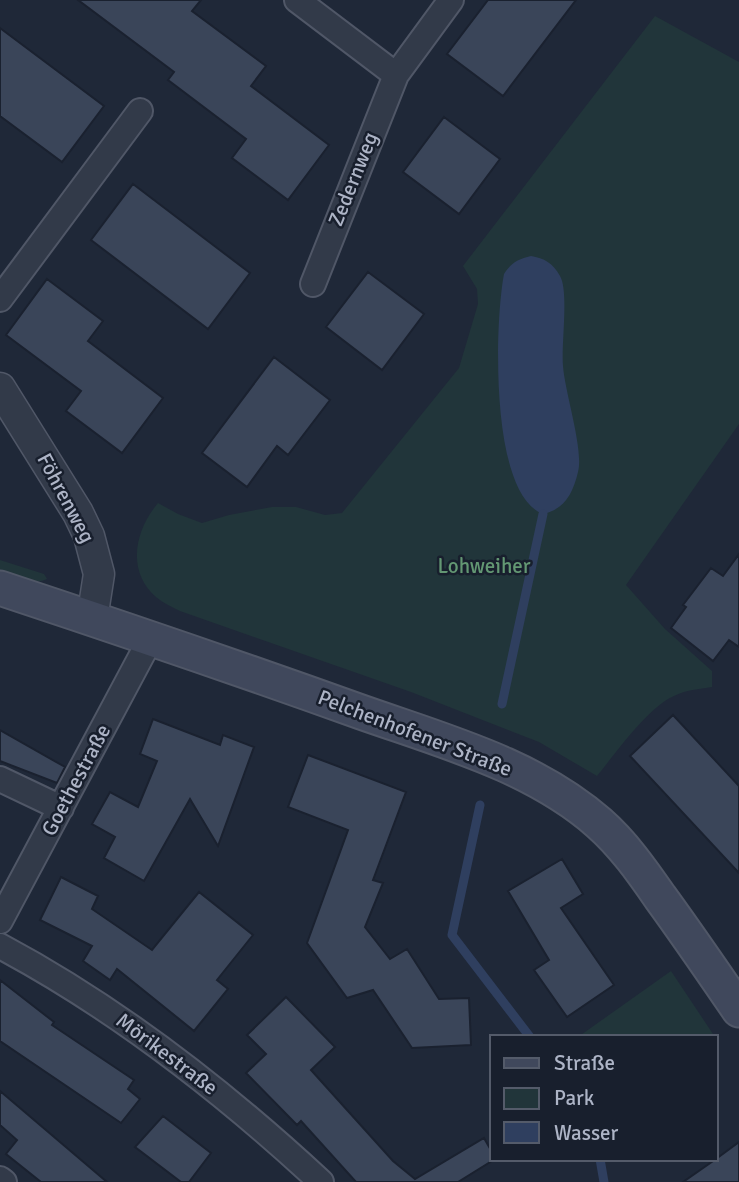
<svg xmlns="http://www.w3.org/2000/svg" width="739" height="1182" viewBox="0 0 739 1182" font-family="Signika,sans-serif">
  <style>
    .green { fill: #21353a }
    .water { fill: #2f3f5f }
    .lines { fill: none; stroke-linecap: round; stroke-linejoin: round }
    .stream { stroke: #2f3f5f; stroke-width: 9 }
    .building { fill: #3a4559; stroke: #1a212f; stroke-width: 2 }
    .minor-casing { stroke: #505767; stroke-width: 28 }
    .tertiary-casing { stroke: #505767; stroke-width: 33 }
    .secondary-casing { stroke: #505767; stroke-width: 37 }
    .minor { stroke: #323a49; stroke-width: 24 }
    .tertiary { stroke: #323a49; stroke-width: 30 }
    .secondary { stroke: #40485c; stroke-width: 33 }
    .labels { text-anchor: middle; stroke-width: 5; stroke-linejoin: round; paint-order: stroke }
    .street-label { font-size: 21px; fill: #adb4c6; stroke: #181f2d }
    .park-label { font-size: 21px; fill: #639773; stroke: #181f2d }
  </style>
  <rect width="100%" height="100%" fill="#1f2838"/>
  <path class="green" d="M 655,16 L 739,62 L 739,424 L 626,585 L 665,629 L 712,671 L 712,687 C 699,689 686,690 674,696 C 648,707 616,753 597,776 L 539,742 L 411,692 L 180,611 C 172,607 163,603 156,597 C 126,571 135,530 158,503 L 178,514 L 202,523 L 229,515 L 272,507 L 296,507 L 325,515 L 342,513 L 459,368 L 478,304 L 477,289 L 463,266 Z
    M 0,560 L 44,574 L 47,579 C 34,586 14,575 0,570 Z
    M 671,971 L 715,1037 L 578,1037 Z"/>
  <path class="water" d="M 531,256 C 544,258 553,263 560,276 C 569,291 561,345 563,366 C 565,393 584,450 578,472 C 573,493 565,509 543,514 C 489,494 495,321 504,274 C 511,263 518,259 531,256 Z"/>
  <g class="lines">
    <path class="stream" d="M 502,704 L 543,514
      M 480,805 L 452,935 L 530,1037
      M 600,1159 L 604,1182"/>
  </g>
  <path class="building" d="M 78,0 L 201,0 L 192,11 L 266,66 L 251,86 L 329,145 L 288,200 L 232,158 L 246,139 L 168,80 L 174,72 Z
    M 488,0 L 576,0 L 503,96 L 447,54 Z
    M 0,28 L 104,106 L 62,162 L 0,116 Z
    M 444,117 L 500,159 L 459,214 L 403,172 Z
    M 133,184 L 250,273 L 208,329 L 91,240 Z
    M 368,272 L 424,314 L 382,370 L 326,327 Z
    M 47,279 L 103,321 L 88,341 L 163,398 L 122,453 L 66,411 L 81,391 L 6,335 Z
    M 274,357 L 330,400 L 288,455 L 277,446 L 247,487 L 202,453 Z
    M 739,554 L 739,647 L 729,640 L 713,661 L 671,628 L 686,607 L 683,605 L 711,568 L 723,576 Z
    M 673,715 L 739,786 L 739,873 L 630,756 Z
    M 153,719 L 220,745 L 223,735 L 254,747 L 218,846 L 190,799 L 144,881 L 104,858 L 115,837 L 92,824 L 110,792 L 138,807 L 157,761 L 140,754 Z
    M 0,730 L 65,767 L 57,783 L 0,761 Z
    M 308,755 L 406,792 L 373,880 L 383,883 L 365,927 L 390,959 L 407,949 L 439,999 L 469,998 L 471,1045 L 412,1048 L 373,990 L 347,998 L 307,943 L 348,830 L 288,807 Z
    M 562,859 L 583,894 L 561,908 L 614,985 L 567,1017 L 534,970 L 549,960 L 508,891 Z
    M 61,877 L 98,896 L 92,909 L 152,950 L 199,892 L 253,935 L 217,980 L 228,989 L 194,1031 L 117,969 L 110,980 L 83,961 L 92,946 L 40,920 Z
    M 0,980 L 54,1022 L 52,1025 L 134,1080 L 128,1089 L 140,1099 L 121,1123 L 0,1041 Z
    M 286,997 L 335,1047 L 311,1070 L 393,1161 L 415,1179 L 484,1138 L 492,1152 L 492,1159 L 495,1159 L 458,1182 L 356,1182 L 301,1121 L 297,1125 L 246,1073 L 266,1054 L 247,1035 Z
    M 0,1091 L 107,1182 L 41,1182 L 6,1154 L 17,1140 L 0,1125 Z
    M 163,1116 L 211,1153 L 189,1182 L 181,1182 L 135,1147 Z
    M 739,1142 L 739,1182 L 683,1182 L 716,1159 Z"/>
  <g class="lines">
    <defs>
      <path id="minor" d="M 297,0 L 396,75
        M 313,284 L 396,75 L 451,0
        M 0,299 L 140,111
        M 0,779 L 61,808
        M 0,921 L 151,638
        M 0,946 C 118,1009 223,1091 321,1182
        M 0,1179 L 4,1182"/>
      <path id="tertiary" d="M 0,388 L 78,513 L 89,536 L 99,574 L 92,619"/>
      <path id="secondary" d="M 0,588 C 121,628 241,669 361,712 C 443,741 533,765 599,823 C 623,844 642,871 660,897 C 687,934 713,972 739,1010"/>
    </defs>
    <use href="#minor" class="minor-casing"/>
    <use href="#tertiary" class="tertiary-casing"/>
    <use href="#secondary" class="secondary-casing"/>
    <use href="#minor" class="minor"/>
    <use href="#tertiary" class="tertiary"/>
    <use href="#secondary" class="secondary"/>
  </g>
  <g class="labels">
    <g class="street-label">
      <text transform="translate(353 179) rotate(-68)" y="7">Zedernweg</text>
      <text transform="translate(66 498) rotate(62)" y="7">Föhrenweg</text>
      <text transform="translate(415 733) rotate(21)" y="7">Pelchenhofener Straße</text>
      <text transform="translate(76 780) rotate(-62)" y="7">Goethestraße</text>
      <text transform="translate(167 1054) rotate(37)" y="7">Mörikestraße</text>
    </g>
    <g class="park-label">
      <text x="484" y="573">Lohweiher</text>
    </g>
  </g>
  <rect x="490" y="1035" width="228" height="126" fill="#181f2d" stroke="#545b6a" stroke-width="2"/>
  <rect x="504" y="1058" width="35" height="10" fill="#40485c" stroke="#545b6a" stroke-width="2"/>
  <text x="554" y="1070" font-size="21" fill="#adb4c6">Straße</text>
  <rect x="504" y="1088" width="35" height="21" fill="#21353a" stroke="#545b6a" stroke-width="2"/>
  <text x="554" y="1105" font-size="21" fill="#adb4c6">Park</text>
  <rect x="504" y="1122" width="35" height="21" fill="#2f3f5f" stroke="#545b6a" stroke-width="2"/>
  <text x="554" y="1140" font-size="21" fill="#adb4c6">Wasser</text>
</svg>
